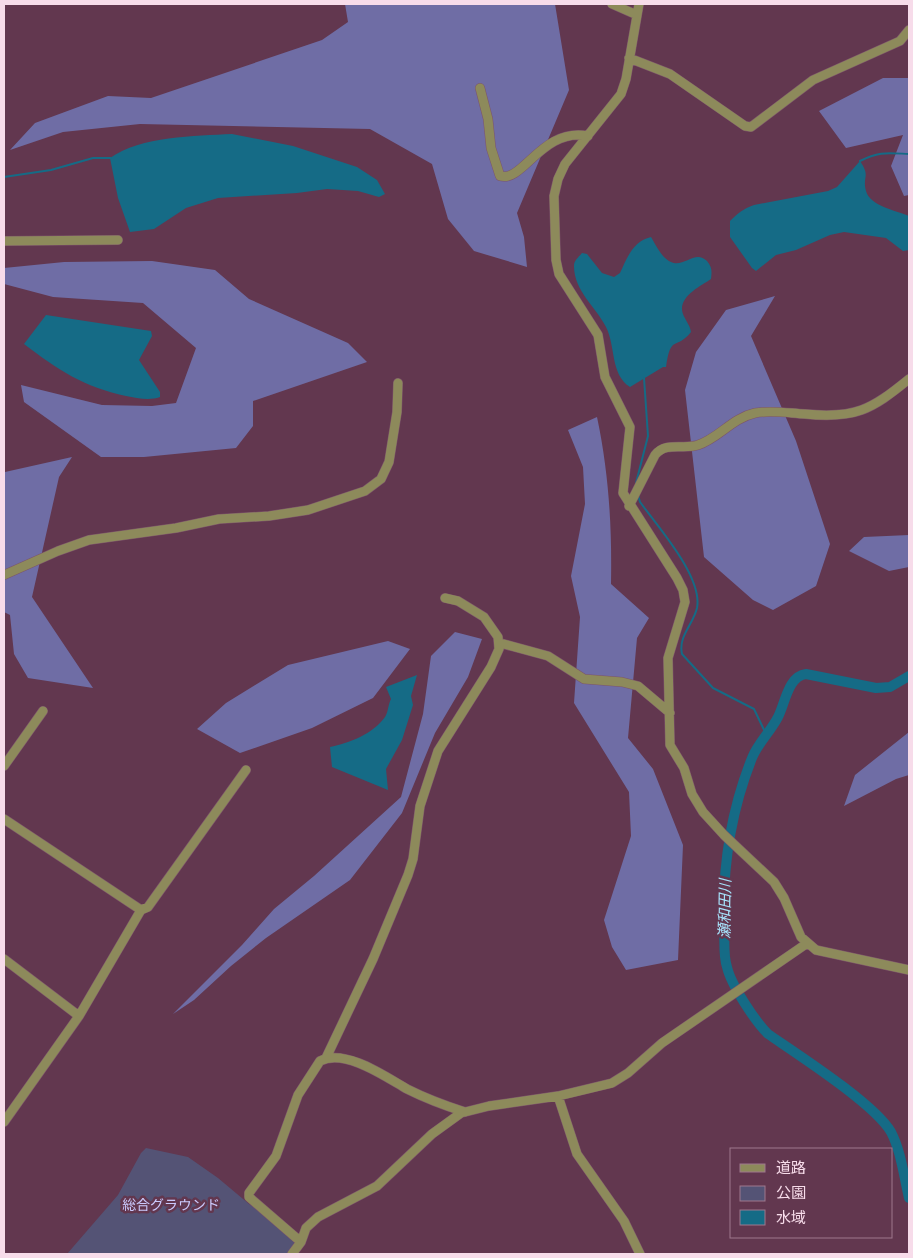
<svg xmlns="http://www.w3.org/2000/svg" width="913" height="1258" viewBox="0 0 913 1258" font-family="'Work Sans','Noto Sans JP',sans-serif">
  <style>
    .green { fill: #545375 }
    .forest { fill: #6f6da5 }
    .water { fill: #156b86 }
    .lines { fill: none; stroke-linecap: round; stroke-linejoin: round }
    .stream { stroke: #156b86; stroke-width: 2 }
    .river { stroke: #156b86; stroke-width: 10 }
    .minor-casing { stroke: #7d556b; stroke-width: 10 }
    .minor { stroke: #8d8a5b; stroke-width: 9 }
    .labels { text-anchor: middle; stroke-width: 5; stroke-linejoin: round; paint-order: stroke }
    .park-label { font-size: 14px; fill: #cac9fc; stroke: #62374f }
    .water-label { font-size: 15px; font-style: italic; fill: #a7e3fc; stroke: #62374f }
  </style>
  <rect width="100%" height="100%" fill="#62374f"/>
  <path class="green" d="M 146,1148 L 188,1157 L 218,1178 L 249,1204 L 264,1213 L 296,1244 L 288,1254 L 67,1254 L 118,1195 L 141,1153 Z"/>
  <path class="forest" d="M 345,4 L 555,4 L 569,90 L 517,213 L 524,237 L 527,267 L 474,251 L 448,219 L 432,164 L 370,129 L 140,124 L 63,132 L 10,150 L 35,123 L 108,96 L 151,98 L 322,40 L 348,22 Z
    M 883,78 L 909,78 L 909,195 L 904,196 L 891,166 L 903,135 L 846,148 L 819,111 Z
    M 152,261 L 215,270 L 249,299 L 348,343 L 367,362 L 253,401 L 253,426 L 236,448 L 144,457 L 101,457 L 24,402 L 21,385 L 102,405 L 152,406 L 176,403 L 196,348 L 143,303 L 53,297 L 4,284 L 4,268 L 64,262 Z
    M 775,296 L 751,336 L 796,441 L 830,544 L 816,586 L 773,610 L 753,600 L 704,557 L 685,390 L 696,352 L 726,310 Z
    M 597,417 C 609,474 612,527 611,584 L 649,618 L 637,638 L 628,738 L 653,769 L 683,845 L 678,960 L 626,970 L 612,947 L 604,920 L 631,836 L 629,792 L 574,703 L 580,617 L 571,576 L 585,504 L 583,467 L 568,430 Z
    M 72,457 L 59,477 L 32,597 L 93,688 L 28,678 L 14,654 L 10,615 L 4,612 L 4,470 L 5,472 Z
    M 909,535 L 909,567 L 889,571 L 849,551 L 864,537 Z
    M 455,632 L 482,639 L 468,677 L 435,733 L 402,813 L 350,880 L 266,938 L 231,966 L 194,1000 L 173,1014 L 242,945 L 274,909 L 314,876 L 401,797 L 423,714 L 431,656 Z
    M 388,641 L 410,649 L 373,698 L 312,728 L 240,753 L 197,729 L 226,703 L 288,665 Z
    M 909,732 L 909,775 L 896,779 L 844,806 L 855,775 Z"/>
  <path class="water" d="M 232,134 L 293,146 L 357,167 L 377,180 L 385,194 L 379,197 L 358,191 L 327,189 L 297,193 L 218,198 L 186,208 L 154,229 L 130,232 L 118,198 L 110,158 C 141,136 195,136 232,134 Z
    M 860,161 C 871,177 862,176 866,191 C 870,206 897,211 909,216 L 909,250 L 903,251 L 886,238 L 844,232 L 830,235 L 796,250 L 776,255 L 756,271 L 752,268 L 730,237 L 730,221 C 738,213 743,209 754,205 L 828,191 L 837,187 Z
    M 651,237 C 656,245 663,261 674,263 C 686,265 696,250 707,261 C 712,267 712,271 711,279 C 701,286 681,295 682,310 C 683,318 690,324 691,332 C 676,351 671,333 666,367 L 663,367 L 630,387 C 610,374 616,347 606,327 C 596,307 574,291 574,266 C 574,260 579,257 582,253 L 587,254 L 602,273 L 614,277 L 620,273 C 627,258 633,241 651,237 Z
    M 46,315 L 151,331 L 152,336 L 139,360 L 160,392 L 160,397 C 149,401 137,398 126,396 C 84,387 58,370 24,344 Z
    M 417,675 L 411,696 L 413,705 L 402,740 L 386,769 L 388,790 L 332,767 L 330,747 C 349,743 373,734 385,717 C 388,713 388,705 391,699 L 386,687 Z"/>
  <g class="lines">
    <path class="stream" d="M 860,161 C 879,151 888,153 909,154
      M 4,177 L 51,170 L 93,158 L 111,158
      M 636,483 L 648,436 L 644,378
      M 638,495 L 640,502 C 658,527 703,577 697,608 C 693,625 678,636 682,654 L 713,688 L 754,709 L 766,734"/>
    <path class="river" d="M 909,676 L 890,687 L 876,688 L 806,674 C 788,676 785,704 778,717 C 771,731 758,743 752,758 C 730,813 722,871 724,929 C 725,941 723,955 727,967 C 731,985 755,1021 768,1034 C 797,1054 875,1104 891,1132 C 901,1151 904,1177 909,1198"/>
    <defs>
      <path id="minor" d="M 612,4 L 637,15
        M 639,4 L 626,79 L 621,94 L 565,164 L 558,179 L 554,196 L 556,260 L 559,274 L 598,335 L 605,377 L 630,427 L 623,493 L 677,578 L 683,590 L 685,602 L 668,658 L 670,745 L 684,768 L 692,794 L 703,812 L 724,835 L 774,882 L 784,898 L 801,937 L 816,950 L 909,970
        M 629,58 L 670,74 L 745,126 L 751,127 L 813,80 L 900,41 L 909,30
        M 480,88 L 488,119 L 491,148 L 500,176 C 523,183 542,127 588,136
        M 4,241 L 118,240
        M 629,506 L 655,455 C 666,441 684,450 698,445 C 719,438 732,418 755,413 C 771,410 788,413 805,414 C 855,419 871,410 909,379
        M 4,575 L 58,551 L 89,540 L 176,528 L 219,519 L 269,516 L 308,510 L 365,491 L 381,479 L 389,462 L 397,412 L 398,383
        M 500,643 L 548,656 L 584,679 L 622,682 L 638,686 L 670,713
        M 4,766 L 43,711
        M 4,819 L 141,910
        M 4,959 L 79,1016
        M 326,1058 L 373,959 L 408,875 L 413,859 L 420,806 L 438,751 L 491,667 L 499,649 L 498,637 L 484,617 L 458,601 L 445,598
        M 558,1096 L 577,1154 L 624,1221 L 640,1254
        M 4,1122 L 79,1016 L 141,910 L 148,907 L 246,770
        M 301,1242 L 249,1197 L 249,1193 L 276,1156 L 298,1095 L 320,1061 C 345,1048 386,1077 407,1089 C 425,1098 446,1106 465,1112
        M 292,1254 L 301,1242 L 306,1228 L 318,1217 L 377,1186 L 432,1134 L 461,1113 L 489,1106 L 558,1096 L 612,1083 L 628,1073 L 662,1043 L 806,944"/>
    </defs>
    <use href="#minor" class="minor-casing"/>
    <use href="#minor" class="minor"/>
  </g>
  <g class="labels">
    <g class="park-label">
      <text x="171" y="1210">総合グラウンド</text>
    </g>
    <g class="water-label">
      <text transform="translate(725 909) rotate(-89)" y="5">瀬和田川</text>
    </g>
  </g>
  <rect width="913" height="1258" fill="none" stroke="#f7dcea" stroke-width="10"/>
  <rect x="730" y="1148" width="162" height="90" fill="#62374f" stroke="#9e798d"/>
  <rect x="740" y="1164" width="25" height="8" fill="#8d8a5b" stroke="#9e798d"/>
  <text x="776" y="1173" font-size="15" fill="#f7dcea">道路</text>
  <rect x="740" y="1186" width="25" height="15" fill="#545375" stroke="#9e798d"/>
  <text x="776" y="1198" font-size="15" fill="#f7dcea">公園</text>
  <rect x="740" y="1210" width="25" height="15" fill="#156b86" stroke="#9e798d"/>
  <text x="776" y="1223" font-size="15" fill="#f7dcea">水域</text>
</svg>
